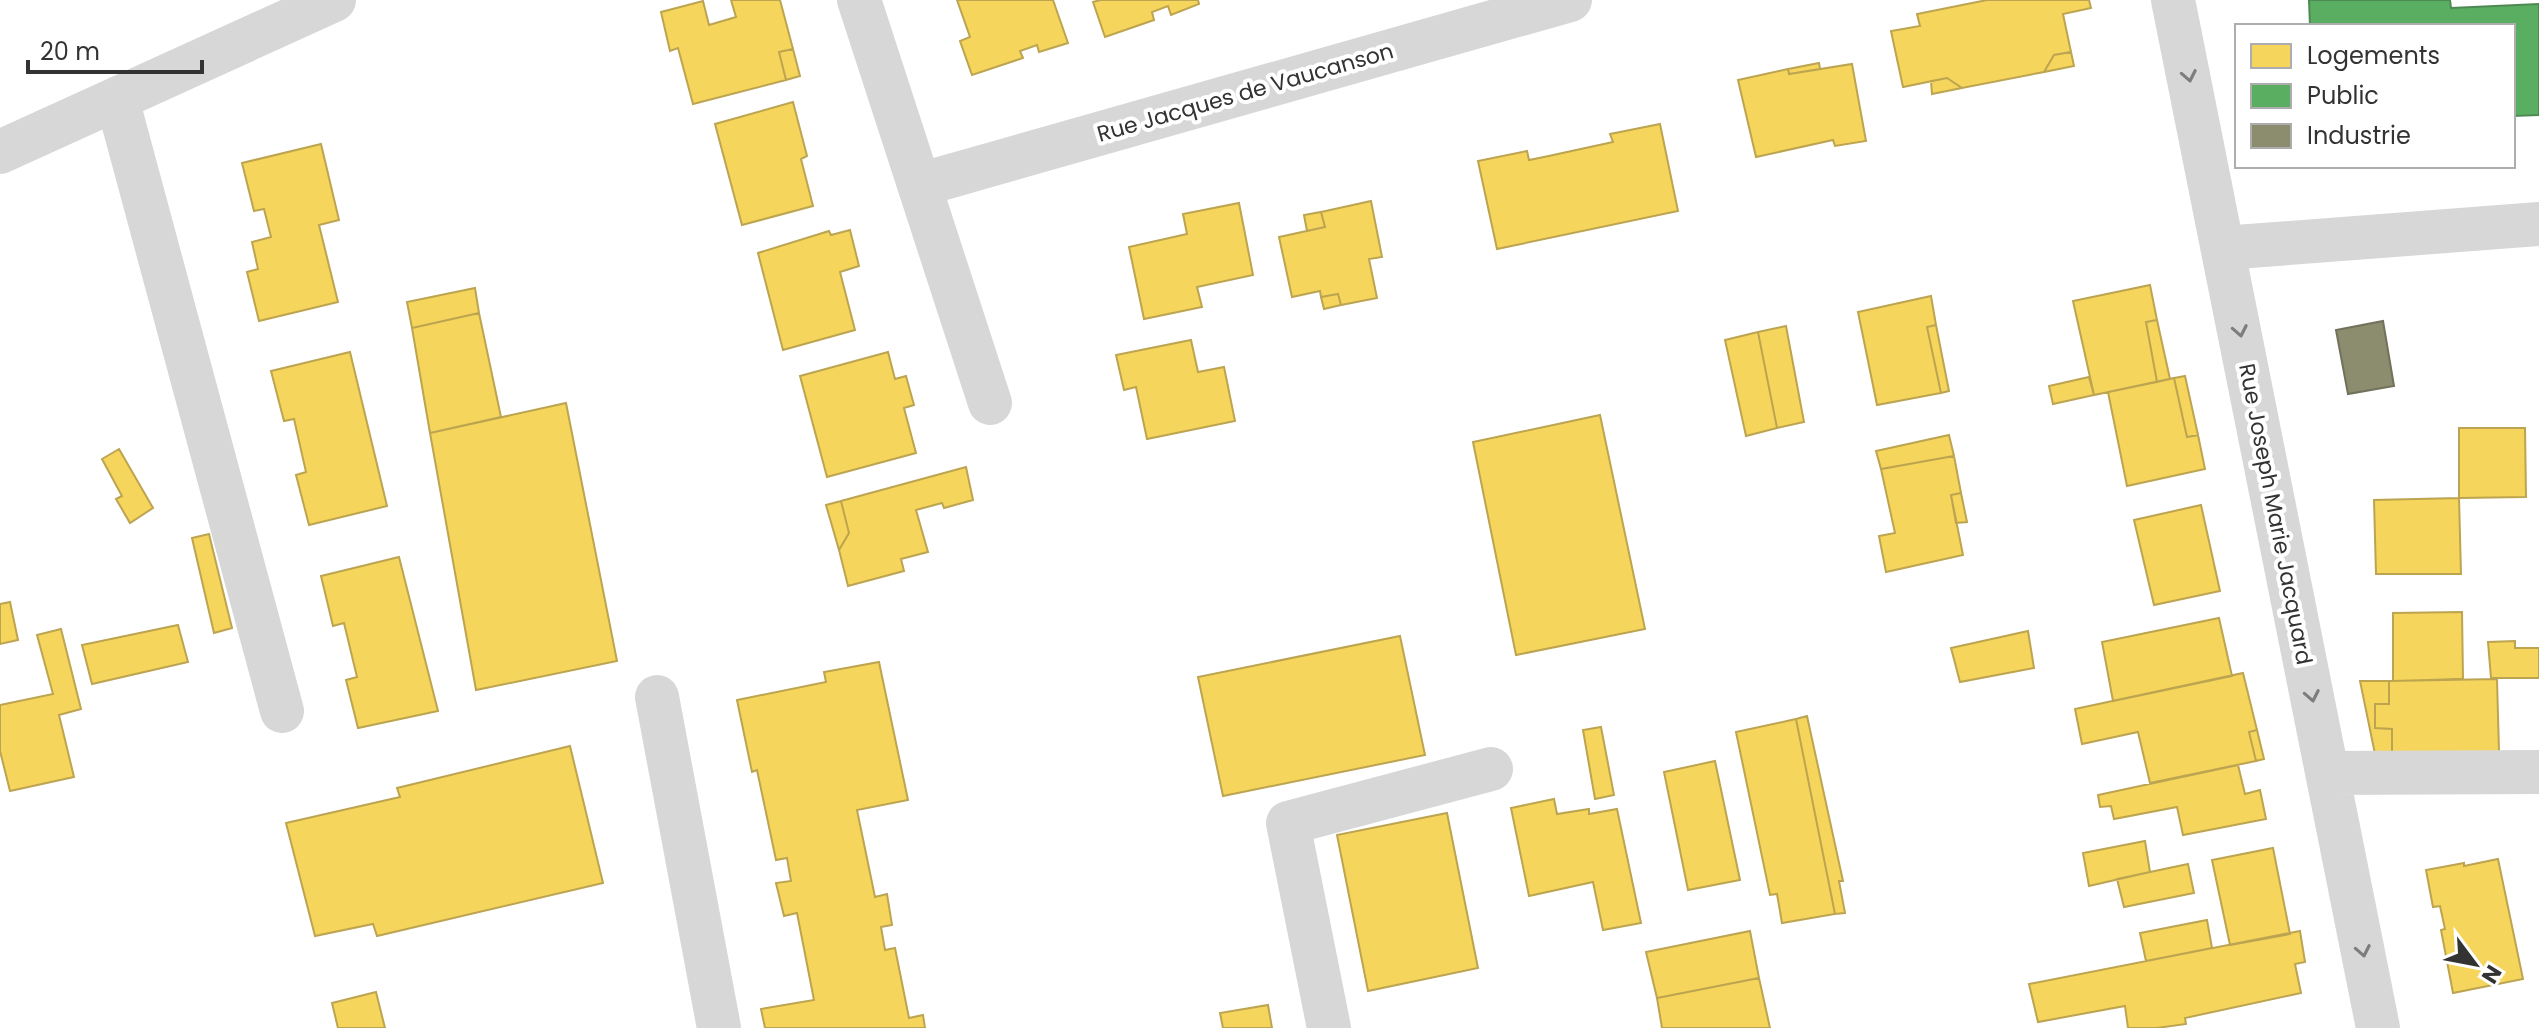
<svg xmlns="http://www.w3.org/2000/svg" width="2539" height="1028" viewBox="0 0 2539 1028" font-family="Poppins,sans-serif">
  <style>
    .homes { fill: #f6d55c; stroke: #bca450; stroke-width: 2 }
    .public { fill: #5aae61; stroke: #4e8953; stroke-width: 2 }
    .industry { fill: #8c8c6e; stroke: #71715c; stroke-width: 2 }
    .lines { fill: none; stroke-linecap: round; stroke-linejoin: round }
    .minor { stroke: #d7d7d7; stroke-width: 44 }
    .oneway { stroke: #7d7d7d }
    .labels { text-anchor: middle; stroke-width: 8; stroke-linejoin: round; paint-order: stroke }
    .street-label { font-size: 22px; fill: #333; stroke: #fff }
  </style>
  <rect width="100%" height="100%" fill="#fff"/>
  <path class="homes" d="M 731,0 L 780,0 L 793,49 L 779,52 L 786,80 L 693,104 L 678,48 L 670,51 L 661,12 L 703,1 L 709,25 L 736,17 Z
    M 957,0 L 1053,0 L 1068,43 L 1039,52 L 1037,45 L 1020,51 L 1023,58 L 972,75 L 960,41 L 970,37 Z
    M 1100,0 L 1198,0 L 1199,4 L 1171,15 L 1168,6 L 1152,12 L 1154,20 L 1105,37 L 1093,2 Z
    M 1987,0 L 2089,0 L 2091,8 L 2063,14 L 2071,52 L 2054,55 L 2044,72 L 1962,88 L 1947,78 L 1903,87 L 1891,31 L 1920,26 L 1917,14 Z
    M 793,49 L 800,76 L 786,80 L 779,52 Z
    M 2071,52 L 2074,66 L 2044,72 L 2054,55 Z
    M 1819,63 L 1820,69 L 1789,74 L 1788,69 Z
    M 1852,64 L 1866,141 L 1835,146 L 1833,140 L 1756,157 L 1738,80 L 1788,69 L 1789,74 Z
    M 1947,78 L 1962,88 L 1932,94 L 1931,81 Z
    M 793,102 L 807,156 L 801,159 L 813,206 L 742,225 L 715,124 Z
    M 1660,124 L 1678,211 L 1497,249 L 1478,161 L 1527,151 L 1529,160 L 1544,157 L 1613,142 L 1610,134 Z
    M 321,144 L 339,220 L 319,225 L 338,302 L 259,321 L 247,272 L 258,269 L 252,242 L 271,237 L 264,209 L 254,211 L 242,163 Z
    M 1371,201 L 1382,257 L 1369,259 L 1377,298 L 1341,305 L 1338,294 L 1321,297 L 1320,291 L 1292,297 L 1279,237 L 1325,227 L 1321,212 Z
    M 1239,203 L 1253,275 L 1197,287 L 1202,307 L 1144,319 L 1129,247 L 1187,234 L 1183,214 Z
    M 1321,212 L 1325,227 L 1307,231 L 1304,215 Z
    M 850,230 L 859,266 L 840,272 L 855,330 L 783,350 L 758,253 L 829,231 L 831,235 Z
    M 2150,285 L 2157,320 L 2146,322 L 2157,382 L 2094,395 L 2073,301 Z
    M 475,288 L 479,313 L 412,328 L 407,302 Z
    M 1338,294 L 1341,305 L 1324,309 L 1321,297 Z
    M 1931,296 L 1936,325 L 1927,327 L 1941,393 L 1877,405 L 1858,312 Z
    M 479,313 L 501,417 L 430,433 L 412,328 Z
    M 2157,320 L 2170,379 L 2157,382 L 2146,322 Z
    M 1936,325 L 1949,391 L 1941,393 L 1927,327 Z
    M 1786,326 L 1804,422 L 1777,428 L 1758,332 Z
    M 1758,332 L 1777,428 L 1746,436 L 1725,340 Z
    M 1191,340 L 1198,372 L 1224,367 L 1235,421 L 1147,439 L 1136,387 L 1124,390 L 1116,355 Z
    M 350,352 L 387,506 L 309,525 L 296,475 L 306,472 L 294,419 L 284,421 L 271,371 Z
    M 888,352 L 895,379 L 906,376 L 914,405 L 904,408 L 916,453 L 827,477 L 800,376 Z
    M 2185,376 L 2198,435 L 2187,437 L 2174,378 Z
    M 2089,377 L 2094,395 L 2053,404 L 2049,386 Z
    M 2174,378 L 2187,437 L 2198,435 L 2205,469 L 2127,486 L 2108,392 Z
    M 566,403 L 617,661 L 476,690 L 430,433 Z
    M 1600,415 L 1645,629 L 1516,655 L 1473,442 Z
    M 2459,428 L 2525,428 L 2526,497 L 2459,498 Z
    M 1949,435 L 1954,456 L 1881,469 L 1876,451 Z
    M 119,449 L 153,508 L 130,523 L 116,499 L 122,496 L 102,459 Z
    M 1954,456 L 1961,493 L 1951,495 L 1963,555 L 1886,572 L 1879,536 L 1895,533 L 1881,469 Z
    M 966,467 L 973,500 L 944,508 L 942,503 L 916,510 L 928,552 L 901,559 L 904,571 L 848,586 L 839,550 L 849,533 L 841,501 Z
    M 1961,493 L 1967,522 L 1956,523 L 1951,495 Z
    M 2459,498 L 2461,574 L 2376,574 L 2374,500 Z
    M 841,501 L 849,533 L 839,550 L 826,505 Z
    M 2201,505 L 2220,591 L 2154,605 L 2134,520 Z
    M 209,534 L 232,628 L 214,633 L 192,538 Z
    M 399,557 L 438,711 L 358,728 L 346,680 L 357,677 L 344,623 L 333,626 L 321,576 Z
    M 10,602 L 18,640 L 0,644 L 0,604 Z
    M 2462,612 L 2463,679 L 2393,681 L 2393,613 Z
    M 2219,618 L 2232,676 L 2113,701 L 2102,642 Z
    M 178,625 L 188,662 L 92,684 L 82,645 Z
    M 61,629 L 81,709 L 59,715 L 74,777 L 10,791 L 0,751 L 0,705 L 53,694 L 37,635 Z
    M 2028,631 L 2034,668 L 1960,682 L 1951,648 Z
    M 1400,636 L 1425,755 L 1223,796 L 1198,677 Z
    M 2515,641 L 2515,648 L 2539,648 L 2539,678 L 2491,678 L 2488,642 Z
    M 879,662 L 908,800 L 857,810 L 875,897 L 887,894 L 892,925 L 881,927 L 885,950 L 895,948 L 909,1018 L 923,1015 L 925,1028 L 765,1028 L 761,1009 L 814,1000 L 797,913 L 784,916 L 776,883 L 791,881 L 787,858 L 776,860 L 757,770 L 752,772 L 737,700 L 826,682 L 824,672 Z
    M 2243,673 L 2257,730 L 2249,732 L 2256,761 L 2150,783 L 2138,732 L 2082,744 L 2075,709 Z
    M 2497,679 L 2499,752 L 2392,754 L 2392,729 L 2375,728 L 2375,704 L 2389,704 L 2389,681 Z
    M 2360,681 L 2389,681 L 2389,704 L 2375,704 L 2375,728 L 2392,729 L 2392,754 L 2375,754 Z
    M 1807,716 L 1843,881 L 1839,881 L 1845,913 L 1835,914 L 1796,719 Z
    M 1796,719 L 1835,914 L 1782,923 L 1777,894 L 1770,895 L 1736,732 Z
    M 1601,727 L 1614,795 L 1595,799 L 1583,730 Z
    M 2257,730 L 2264,759 L 2256,761 L 2249,732 Z
    M 570,746 L 603,883 L 377,936 L 373,924 L 315,936 L 286,823 L 400,797 L 397,788 Z
    M 1715,761 L 1740,880 L 1688,890 L 1664,772 Z
    M 2238,765 L 2245,794 L 2260,790 L 2266,819 L 2183,835 L 2177,807 L 2114,819 L 2111,806 L 2100,807 L 2098,795 Z
    M 1554,799 L 1557,814 L 1589,809 L 1589,814 L 1617,809 L 1641,923 L 1603,930 L 1593,882 L 1529,896 L 1511,808 Z
    M 1447,813 L 1478,968 L 1368,991 L 1337,835 Z
    M 2145,841 L 2150,872 L 2089,886 L 2083,853 Z
    M 2273,848 L 2290,934 L 2230,945 L 2212,860 Z
    M 2498,859 L 2523,979 L 2453,993 L 2441,930 L 2445,929 L 2440,906 L 2433,907 L 2426,870 L 2464,863 L 2464,866 Z
    M 2188,864 L 2194,893 L 2124,907 L 2117,879 Z
    M 2207,920 L 2212,948 L 2146,961 L 2140,933 Z
    M 1750,931 L 1759,978 L 1657,998 L 1646,952 Z
    M 2300,931 L 2305,962 L 2295,964 L 2301,993 L 2185,1018 L 2186,1024 L 2157,1028 L 2128,1028 L 2125,1006 L 2038,1022 L 2029,984 Z
    M 1759,978 L 1770,1028 L 1662,1028 L 1657,998 Z
    M 376,992 L 385,1028 L 338,1028 L 332,1003 Z
    M 1268,1005 L 1272,1028 L 1223,1028 L 1220,1013 Z"/>
  <path class="public" d="M 2309,0 L 2450,0 L 2451,8 L 2539,4 L 2539,115 L 2513,116 L 2513,26 L 2310,26 Z"/>
  <path class="industry" d="M 2383,321 L 2394,386 L 2348,394 L 2336,330 Z"/>
  <g class="lines">
    <path class="minor" d="M 859,0 L 990,403
      M 2173,0 L 2378,1028
      M 117,99 L 282,711
      M 0,152 L 334,0
      M 919,185 L 1570,0
      M 2223,248 L 2539,224
      M 657,697 L 719,1028
      M 2327,773 L 2539,772
      M 1329,1028 L 1288,823 L 1491,769"/>
  </g>
  <defs><path id="oneway-chevron" d="M-2-3.5L2.5 0L-2 3.5" fill="none" stroke-width="1.6" stroke-linecap="round" stroke-linejoin="round" transform="scale(2)"/></defs>
  <g class="oneway">
    <use href="#oneway-chevron" transform="translate(2189 76) rotate(79)"/>
    <use href="#oneway-chevron" transform="translate(2240 331) rotate(79)"/>
    <use href="#oneway-chevron" transform="translate(2312 696) rotate(79)"/>
    <use href="#oneway-chevron" transform="translate(2363 951) rotate(79)"/>
  </g>
  <g class="labels">
    <g class="street-label">
      <text transform="translate(1245 92) rotate(-16)" y="8">Rue Jacques de Vaucanson</text>
      <text transform="translate(2276 514) rotate(79)" y="8">Rue Joseph Marie Jacquard</text>
    </g>
  </g>
  <rect x="2235" y="24" width="280" height="144" fill="#ffffff" stroke="#adadad" stroke-width="2"/>
  <rect x="2251" y="44" width="40" height="24" fill="#f6d55c" stroke="#adadad" stroke-width="2"/>
  <text x="2307" y="64" font-size="24" fill="#333333">Logements</text>
  <rect x="2251" y="84" width="40" height="24" fill="#5aae61" stroke="#adadad" stroke-width="2"/>
  <text x="2307" y="104" font-size="24" fill="#333333">Public</text>
  <rect x="2251" y="124" width="40" height="24" fill="#8c8c6e" stroke="#adadad" stroke-width="2"/>
  <text x="2307" y="144" font-size="24" fill="#333333">Industrie</text>
  <g transform="translate(2475 964) rotate(122)" stroke="#ffffff" stroke-width="6" paint-order="stroke">
  <path d="M0-6L14 30L0 20L-14 30Z" fill="#333333"/>
  <text y="-12" font-size="22" font-weight="bold" text-anchor="middle" fill="#333333">N</text>
  </g>
  <path d="M28 60v12h174v-12" fill="none" stroke="#333333" stroke-width="4"/>
  <text x="40" y="60" font-size="24" fill="#333333" stroke="#ffffff" stroke-width="6" paint-order="stroke">20 m</text>
</svg>
